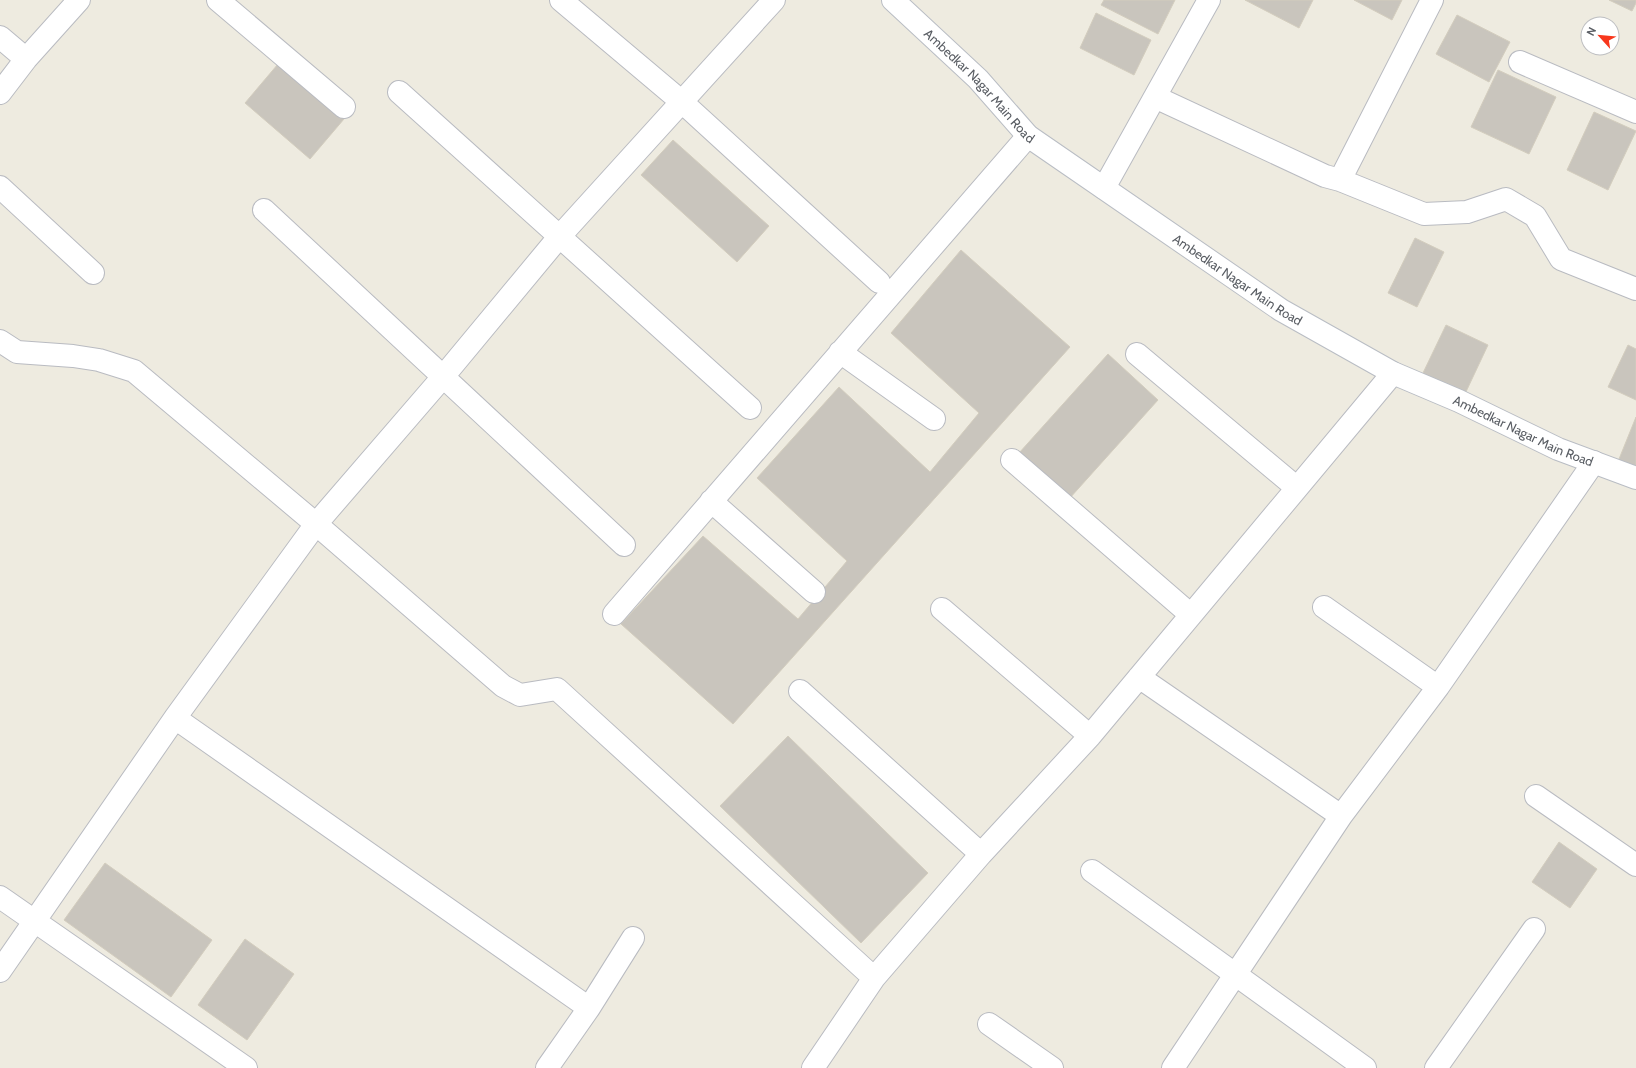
<svg xmlns="http://www.w3.org/2000/svg" width="1636" height="1068" viewBox="0 0 1636 1068" font-family="Cabin,sans-serif">
  <style>
    .building { fill: #c9c5bd; stroke: #d3cdbe }
    .lines { fill: none; stroke-linecap: round; stroke-linejoin: round }
    .street-casing { stroke: #b9bbc1; stroke-width: 24 }
    .secondary-casing { stroke: #b9bdc4; stroke-width: 24 }
    .street { stroke: #fff; stroke-width: 22 }
    .secondary { stroke: #fff; stroke-width: 22 }
    .labels { text-anchor: middle; stroke-width: 4; stroke-linejoin: round; paint-order: stroke }
    .street-label { font-size: 13px; fill: #595d63; stroke: #fff }
  </style>
  <rect width="100%" height="100%" fill="#eeebe0"/>
  <path class="building" d="M 1104,0 L 1175,0 L 1158,34 L 1101,5 Z
    M 1245,0 L 1313,0 L 1299,28 Z
    M 1354,0 L 1402,0 L 1392,20 Z
    M 1609,0 L 1636,0 L 1636,3 L 1632,11 Z
    M 1096,13 L 1151,40 L 1134,75 L 1080,48 Z
    M 1457,15 L 1510,42 L 1489,82 L 1436,54 Z
    M 278,64 L 344,119 L 310,159 L 245,103 Z
    M 1498,70 L 1556,97 L 1529,154 L 1471,127 Z
    M 1594,112 L 1636,131 L 1608,190 L 1567,170 Z
    M 673,140 L 769,226 L 737,262 L 641,175 Z
    M 1415,238 L 1444,252 L 1417,307 L 1388,293 Z
    M 961,250 L 1070,347 L 733,724 L 621,624 L 703,536 L 798,619 L 847,561 L 757,478 L 839,387 L 930,472 L 979,413 L 891,333 Z
    M 1446,325 L 1488,345 L 1464,396 L 1422,375 Z
    M 1628,345 L 1636,349 L 1636,400 L 1608,387 Z
    M 1108,354 L 1158,400 L 1069,499 L 1019,453 Z
    M 1636,417 L 1636,471 L 1617,464 Z
    M 788,736 L 928,873 L 861,943 L 720,806 Z
    M 1559,842 L 1597,869 L 1570,908 L 1532,882 Z
    M 105,863 L 212,940 L 171,997 L 64,920 Z
    M 245,939 L 294,974 L 247,1040 L 198,1005 Z"/>
  <g class="lines">
    <defs>
      <path id="street" d="M 218,0 L 344,107
        M 561,0 L 682,102 L 879,282
        M 0,37 L 26,59
        M 1520,62 L 1636,112
        M 399,92 L 750,408
        M 0,93 L 26,59 L 79,0
        M 1155,97 L 1325,176 L 1340,180 L 1424,214 L 1467,212 L 1506,199 L 1535,216 L 1561,259 L 1636,289
        M 1340,180 L 1432,0
        M 0,187 L 93,273
        M 1104,188 L 1209,0
        M 264,210 L 624,545
        M 0,341 L 17,352 L 73,356 L 99,360 L 134,371 L 316,524 L 503,686 L 520,695 L 557,689 L 874,978
        M 840,352 L 934,419
        M 1137,354 L 1297,488
        M 1012,460 L 1191,615
        M 711,501 L 814,592
        M 1324,607 L 1438,687
        M 942,609 L 1090,736
        M 614,614 L 1028,136
        M 1139,677 L 1341,816
        M 800,691 L 981,854
        M 175,718 L 589,1008
        M 1536,796 L 1636,865
        M 1092,871 L 1365,1068
        M 0,897 L 246,1068
        M 0,971 L 175,718 L 316,524 L 442,378 L 559,237 L 774,0
        M 989,1024 L 1052,1068
        M 547,1068 L 589,1008 L 633,938
        M 813,1068 L 874,978 L 981,854 L 1090,736 L 1393,373
        M 1173,1068 L 1341,816 L 1438,687 L 1594,462
        M 1436,1068 L 1534,929"/>
      <g id="secondary">
        <path id="s1" d="M 893,0 L 978,79 L 1028,136 L 1281,310 L 1393,373 L 1459,401 L 1558,449 L 1636,478"/>
      </g>
    </defs>
    <use href="#street" class="street-casing"/>
    <use href="#secondary" class="secondary-casing"/>
    <use href="#street" class="street"/>
    <use href="#secondary" class="secondary"/>
  </g>
  <g class="labels">
    <g class="street-label">
      <text dy="5" stroke="none"><textPath href="#s1" startOffset="122">Ambedkar Nagar Main Road</textPath></text>
      <text dy="5" stroke="none"><textPath href="#s1" startOffset="446">Ambedkar Nagar Main Road</textPath></text>
      <text dy="5" stroke="none"><textPath href="#s1" startOffset="770">Ambedkar Nagar Main Road</textPath></text>
    </g>
  </g>
  <g transform="translate(1600 36) rotate(297)"><circle r="19" fill="#ffffff" stroke="#bdbec1"/>
  <path d="M0-3L7 15L0 10L-7 15Z" fill="#f8371c"/>
  <text y="-6" font-size="11" font-weight="bold" text-anchor="middle" fill="#595d63">N</text>
  </g>
</svg>
